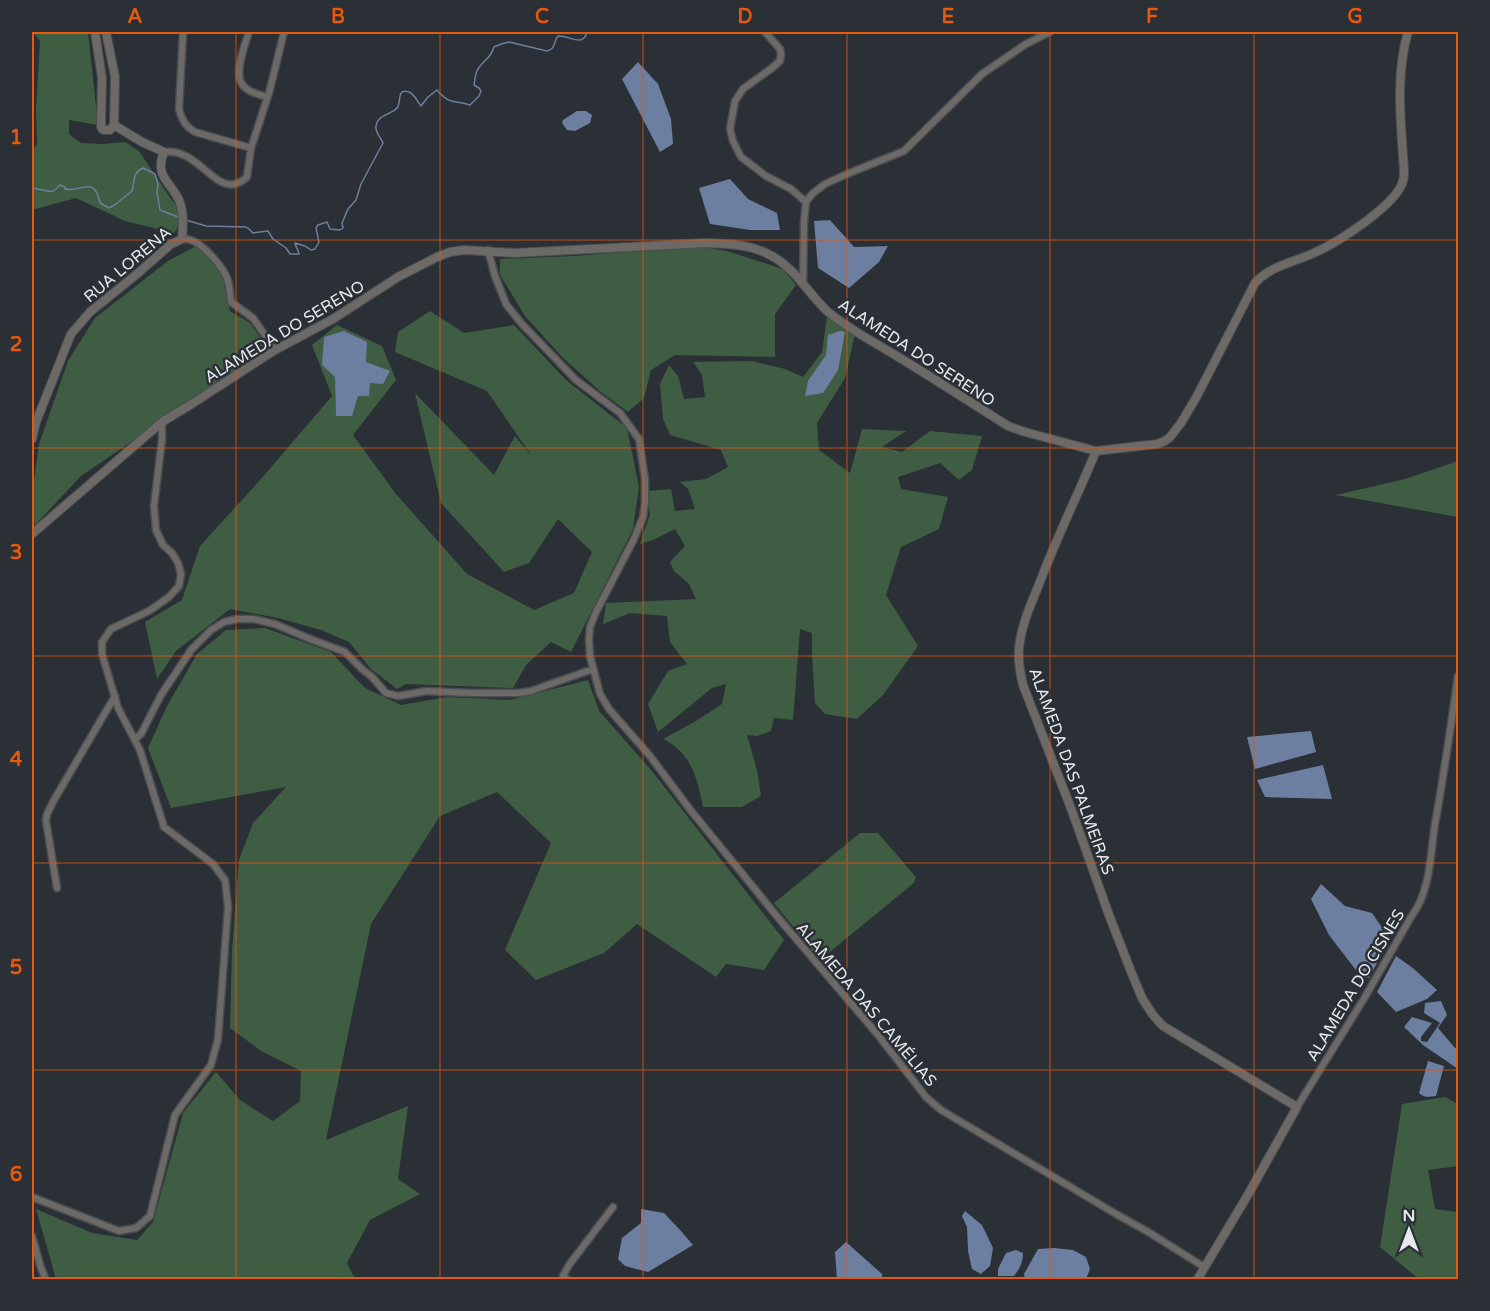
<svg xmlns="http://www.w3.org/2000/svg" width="1490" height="1311" viewBox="0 0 1490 1311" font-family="'Varela Round',sans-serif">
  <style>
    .forest { fill: #3f5d43 }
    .water { fill: #6c7fa0 }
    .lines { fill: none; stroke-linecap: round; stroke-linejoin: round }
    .stream { stroke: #6c7fa0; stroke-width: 1.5 }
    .minor-casing { stroke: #484e52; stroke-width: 9 }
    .tertiary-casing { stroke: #484e52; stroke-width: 10 }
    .minor { stroke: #6d6967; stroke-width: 6 }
    .tertiary { stroke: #6d6967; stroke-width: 8 }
    .grid { fill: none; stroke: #e8590c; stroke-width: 1.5; stroke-opacity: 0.55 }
    .labels { text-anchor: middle; stroke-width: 5; stroke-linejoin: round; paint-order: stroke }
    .street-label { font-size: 16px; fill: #e6eaed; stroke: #2a3035 }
    .neatline { fill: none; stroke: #e8590c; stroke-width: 2 }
    .grid-label { font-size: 20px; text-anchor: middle; font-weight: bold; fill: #e8590c }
  </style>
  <rect width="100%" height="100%" fill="#2a3035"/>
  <path class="forest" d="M 33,32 L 88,32 L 98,125 L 69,120 L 69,134 L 81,143 L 103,144 L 125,142 L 139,151 L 171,199 L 185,216 L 174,233 L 125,221 L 76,198 L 32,210 L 32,152 L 37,144 L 36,109 L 40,41 Z
    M 198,245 L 222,275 L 230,311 L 250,323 L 268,349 L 81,476 L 35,525 L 32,511 L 32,495 L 39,444 L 68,361 L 95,318 L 168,261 Z
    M 696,246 L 727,251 L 783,269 L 796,285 L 775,314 L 775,357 L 675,355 L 651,370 L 644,398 L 628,412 L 601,392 L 563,358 L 525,316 L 500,275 L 500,259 L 574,256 Z
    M 430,311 L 464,333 L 514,325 L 566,380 L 627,428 L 639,487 L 633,529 L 571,652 L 551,642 L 526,665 L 513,688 L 406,684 L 397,689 L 371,669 L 349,642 L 321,630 L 278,618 L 230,609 L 176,651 L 157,679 L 145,622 L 182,600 L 200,546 L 261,479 L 332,396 L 312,345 L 337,325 L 382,346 L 396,380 L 353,435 L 396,494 L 467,574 L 534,610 L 574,593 L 592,552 L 558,519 L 529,563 L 504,572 L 441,503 L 415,393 L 494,475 L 515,436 L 533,458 L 487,391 L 395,352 L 398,332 Z
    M 827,317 L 855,334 L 845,378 L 817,423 L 819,450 L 850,473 L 862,429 L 906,431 L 882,447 L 902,452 L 930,431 L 982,436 L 972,470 L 959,480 L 940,463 L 898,477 L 901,489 L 948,497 L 939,529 L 901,547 L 886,595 L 918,646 L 883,695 L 857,719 L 825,714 L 815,703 L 812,654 L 812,633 L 800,629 L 793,720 L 774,718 L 771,731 L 757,736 L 747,735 L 757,770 L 761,796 L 742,807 L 703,807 C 698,780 691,752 663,739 L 696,721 L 722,704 L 726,684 L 712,688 L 658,732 L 648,704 L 668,671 L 687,664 L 670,642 L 667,616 L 630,613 L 603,624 L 606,603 L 696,599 L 689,584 L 674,571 L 670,562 L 685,546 L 675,529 L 653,540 L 640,544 L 650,514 L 647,491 L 671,489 L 675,511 L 695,509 L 688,489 L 680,482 L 706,479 L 728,467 L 721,450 L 670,435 L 663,419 L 660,384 L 669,365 L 678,376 L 684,399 L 705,397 L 702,375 L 693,362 L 752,361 L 785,369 L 803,377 L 822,352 Z
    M 1458,461 L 1458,517 L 1336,495 L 1405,479 Z
    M 265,628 L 331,652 L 365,688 L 401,705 L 447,697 L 510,700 L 588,680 L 599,711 L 652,771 L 784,940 L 764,970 L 726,964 L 716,977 L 637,924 L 604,953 L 536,980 L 505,950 L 551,843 L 497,792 L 440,816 L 371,924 L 326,1140 L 408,1106 L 398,1179 L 420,1194 L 370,1220 L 347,1263 L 355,1279 L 56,1279 L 36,1209 L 92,1233 L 137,1240 L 153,1222 L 183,1113 L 216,1072 L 240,1100 L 273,1121 L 300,1101 L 301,1071 L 261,1051 L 230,1028 L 232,950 L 239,860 L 253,823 L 286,787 L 171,808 L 148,748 L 167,706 L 197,654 L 226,630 Z
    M 860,833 L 878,833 L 916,877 L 914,883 L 820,960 L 774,903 Z
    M 1445,1097 L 1458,1104 L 1458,1166 L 1428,1170 L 1435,1209 L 1458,1212 L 1458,1269 L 1456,1279 L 1419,1279 L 1380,1247 L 1402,1104 Z"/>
  <path class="water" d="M 638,62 L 658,84 L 671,119 L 673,144 L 660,152 L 622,79 Z
    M 577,111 L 586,111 L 592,115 L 590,123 L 575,131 L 567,130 L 562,123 L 563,120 Z
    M 730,179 L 748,199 L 777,213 L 780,230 L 750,230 L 710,224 L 699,188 Z
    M 830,220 L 854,247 L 888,246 L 879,262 L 849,288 L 818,268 L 814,221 Z
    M 344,331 L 367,342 L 366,362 L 390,371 L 383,384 L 370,383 L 369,396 L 358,396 L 352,416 L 336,416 L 335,377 L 322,365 L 324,337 Z
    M 840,331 L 845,332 L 838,370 L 823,393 L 805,396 L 808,381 L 826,355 L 828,335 Z
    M 1311,731 L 1316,752 L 1255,769 L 1247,737 Z
    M 1323,765 L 1332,799 L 1265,797 L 1257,780 Z
    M 1321,884 L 1345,906 L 1372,913 L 1390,939 L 1369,978 L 1362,978 L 1329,935 L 1311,899 Z
    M 1396,956 L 1414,969 L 1437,990 L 1427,999 L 1396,1012 L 1377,992 Z
    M 1441,1001 L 1447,1015 L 1438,1028 L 1455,1048 L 1458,1047 L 1458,1069 L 1423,1045 L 1404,1027 L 1412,1017 L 1432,1023 L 1421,1037 L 1421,1041 L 1427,1042 L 1440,1023 L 1424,1013 L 1425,1003 Z
    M 1428,1061 L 1444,1066 L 1436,1096 C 1429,1097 1424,1098 1419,1093 Z
    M 641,1209 L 664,1213 L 681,1231 L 693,1245 L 648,1272 L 625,1266 L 618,1259 L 622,1238 L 641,1223 Z
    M 965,1211 L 982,1225 L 993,1248 L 990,1266 L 981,1274 L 972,1269 L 968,1251 L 967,1227 L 962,1216 Z
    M 846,1242 L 882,1274 L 882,1279 L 837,1279 L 835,1252 Z
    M 1054,1248 L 1073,1250 L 1086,1257 L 1090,1269 L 1086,1279 L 1025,1279 L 1024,1274 L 1038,1249 Z
    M 1016,1250 L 1023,1253 C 1023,1263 1020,1268 1014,1276 L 998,1276 L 998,1269 L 1006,1253 Z"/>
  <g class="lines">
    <path class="stream" d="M 32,188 C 37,188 49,193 53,191 C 56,189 58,187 60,185 L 65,187 L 65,189 C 82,193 94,174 100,203 L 109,208 L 116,204 L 132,191 C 135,181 132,173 143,168 L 155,174 L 158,184 L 157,192 L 160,210 L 178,217
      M 186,220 L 206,226 L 246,227 L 249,229 L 253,233 L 268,231 L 273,239 L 286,248 L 290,254 L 299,254 C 299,250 295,247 295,243 L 305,246 L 311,250 L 315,249 L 319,242 L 316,228 L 318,225 L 327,222 L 330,229 L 340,230 L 343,228 L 342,223 L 348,209 L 356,200 L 361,184 L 383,143 C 381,137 375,133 376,126 C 378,114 391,115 397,108 C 402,102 396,88 409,92 C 415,94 417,102 421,106 L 428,97 L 437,90 C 451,106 452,99 470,105 L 479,96 L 481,91 L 479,88 L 474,85 C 475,80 475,73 478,69 C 484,59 490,60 494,47 L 501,44 L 509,42 L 547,51 C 556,49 553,42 558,36 C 569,35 583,48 587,32"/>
    <defs>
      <path id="minor" d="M 183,32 L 179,109 C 182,120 185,126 195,132 L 251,148
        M 249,32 C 245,44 234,73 242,84 C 247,92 258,94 267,97
        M 765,32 L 780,49 L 781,54 L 780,61 L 772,68 L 743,89 L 735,101 L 730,129 L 733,141 L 741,157 L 749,163 L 766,176 L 791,189 L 806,202
        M 164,152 C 197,148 212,189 235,184 C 239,183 244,180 247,177 L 251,148 L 269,93 L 284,32
        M 182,239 C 185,239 188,239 191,240 C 203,244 223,267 227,278 C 230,286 230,294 231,302 L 253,318 L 275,350
        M 488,250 L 495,276 L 506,304 L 521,323 L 576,380 L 620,413 L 639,439 L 645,479 L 645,503 L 643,517 L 634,539 L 596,612 L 590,627 L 589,639 L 590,656 L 600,694 L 609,709 L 650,756 L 692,812 L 780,920 L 878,1035 L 926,1097 L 941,1110 L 1116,1214 L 1150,1233 L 1204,1267
        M 803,284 L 804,222 L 806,202 L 812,194 L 825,184 L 847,174 L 904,151 L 982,74 L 1026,44 L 1050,32
        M 135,739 L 141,734 L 161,695 L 191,650 L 211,630 L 224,622 L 237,619 L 253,619 L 275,624 L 310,639 L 345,652 L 362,669 L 372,677 L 386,693 L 398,696 L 427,691 L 472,693 L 518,693 L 531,691 L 593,669
        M 57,888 L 46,821 L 47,814 L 54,800 L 115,696
        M 1297,1107 L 1365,997 L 1411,917 C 1431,891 1430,855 1435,824 C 1444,775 1451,725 1458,676
        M 32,1197 L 119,1231 L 136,1228 L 150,1216 L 175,1115 L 211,1065 L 218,1039 L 228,907 L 225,880 L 213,864 L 164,827 L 140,750 L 118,708 L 102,654 L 102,642 L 111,629 L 149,611 L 169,597 L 179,586 L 181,574 L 178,563 L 172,553 L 163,545 L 156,530 L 154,506 L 162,439 L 162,422
        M 32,1236 L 41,1268 L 46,1280
        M 568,1280 L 563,1276 L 569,1265 L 613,1207"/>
      <path id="tertiary" d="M 95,32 L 102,78 L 101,127 L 103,130 L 110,130 L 114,125 L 115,77 L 106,32
        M 32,439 L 36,422 L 71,334 L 90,312 L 137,274 L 171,244 L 182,239 C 183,226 184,212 179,200 C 170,181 154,176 164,152 L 142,142 L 114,125
        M 32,534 L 162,422 L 190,405 L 275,350 L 333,319 L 398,277 L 437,257 L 450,252 L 464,250 L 515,253 L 706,243 C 727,244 749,244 768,254 C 794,266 807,292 827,311 C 848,329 876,343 900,358 C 936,380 972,403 1008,426 L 1025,432 L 1096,451
        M 1197,1280 L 1249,1193 L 1297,1107 L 1163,1026 L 1153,1015 L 1142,998 L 1132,974 L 1109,915 L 1072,811 L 1023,685 C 1020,673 1018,660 1019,648 C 1021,627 1030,606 1038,587 C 1055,541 1077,497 1096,451 L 1157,444 L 1165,441 L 1170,437 L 1181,423 L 1197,396 L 1255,283 C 1271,265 1296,262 1316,252 C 1339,242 1388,209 1400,188 C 1404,182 1404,176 1404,170 C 1401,124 1395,76 1408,32"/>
    </defs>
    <use href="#minor" class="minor-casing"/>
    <use href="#tertiary" class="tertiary-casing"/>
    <use href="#minor" class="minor"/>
    <use href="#tertiary" class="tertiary"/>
  </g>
  <path class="grid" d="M 236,32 L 236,1280M 440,32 L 440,1280M 643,32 L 643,1280M 847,32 L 847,1280M 1050,32 L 1050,1280M 1254,32 L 1254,1280M 32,240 L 1458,240M 32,448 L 1458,448M 32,656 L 1458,656M 32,863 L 1458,863M 32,1070 L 1458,1070"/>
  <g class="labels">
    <g class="street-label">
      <text transform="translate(127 264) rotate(-40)" y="6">RUA LORENA</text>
      <text transform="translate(284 331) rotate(-31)" y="6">ALAMEDA DO SERENO</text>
      <text transform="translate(917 352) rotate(33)" y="6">ALAMEDA DO SERENO</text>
      <text transform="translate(1072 771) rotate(70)" y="6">ALAMEDA DAS PALMEIRAS</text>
      <text transform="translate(1355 985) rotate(-59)" y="6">ALAMEDA DO CISNES</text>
      <text transform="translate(867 1004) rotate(50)" y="6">ALAMEDA DAS CAMÉLIAS</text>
    </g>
  </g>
  <rect width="1490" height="1311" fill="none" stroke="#2a3035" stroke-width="66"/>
  <g transform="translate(1409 1230)" stroke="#2a3035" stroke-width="4.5" paint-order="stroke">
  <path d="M0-4.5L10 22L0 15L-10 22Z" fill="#e6eaed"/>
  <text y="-9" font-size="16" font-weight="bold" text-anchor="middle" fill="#e6eaed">N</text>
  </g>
  <rect x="33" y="33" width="1424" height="1245" class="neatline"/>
  <g class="grid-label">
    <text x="135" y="23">A</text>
    <text x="338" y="23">B</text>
    <text x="542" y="23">C</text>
    <text x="745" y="23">D</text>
    <text x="948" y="23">E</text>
    <text x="1152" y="23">F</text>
    <text x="1355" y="23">G</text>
    <text x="16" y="144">1</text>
    <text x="16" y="351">2</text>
    <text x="16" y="559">3</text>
    <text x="16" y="766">4</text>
    <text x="16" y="974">5</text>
    <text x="16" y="1181">6</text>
  </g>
</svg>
